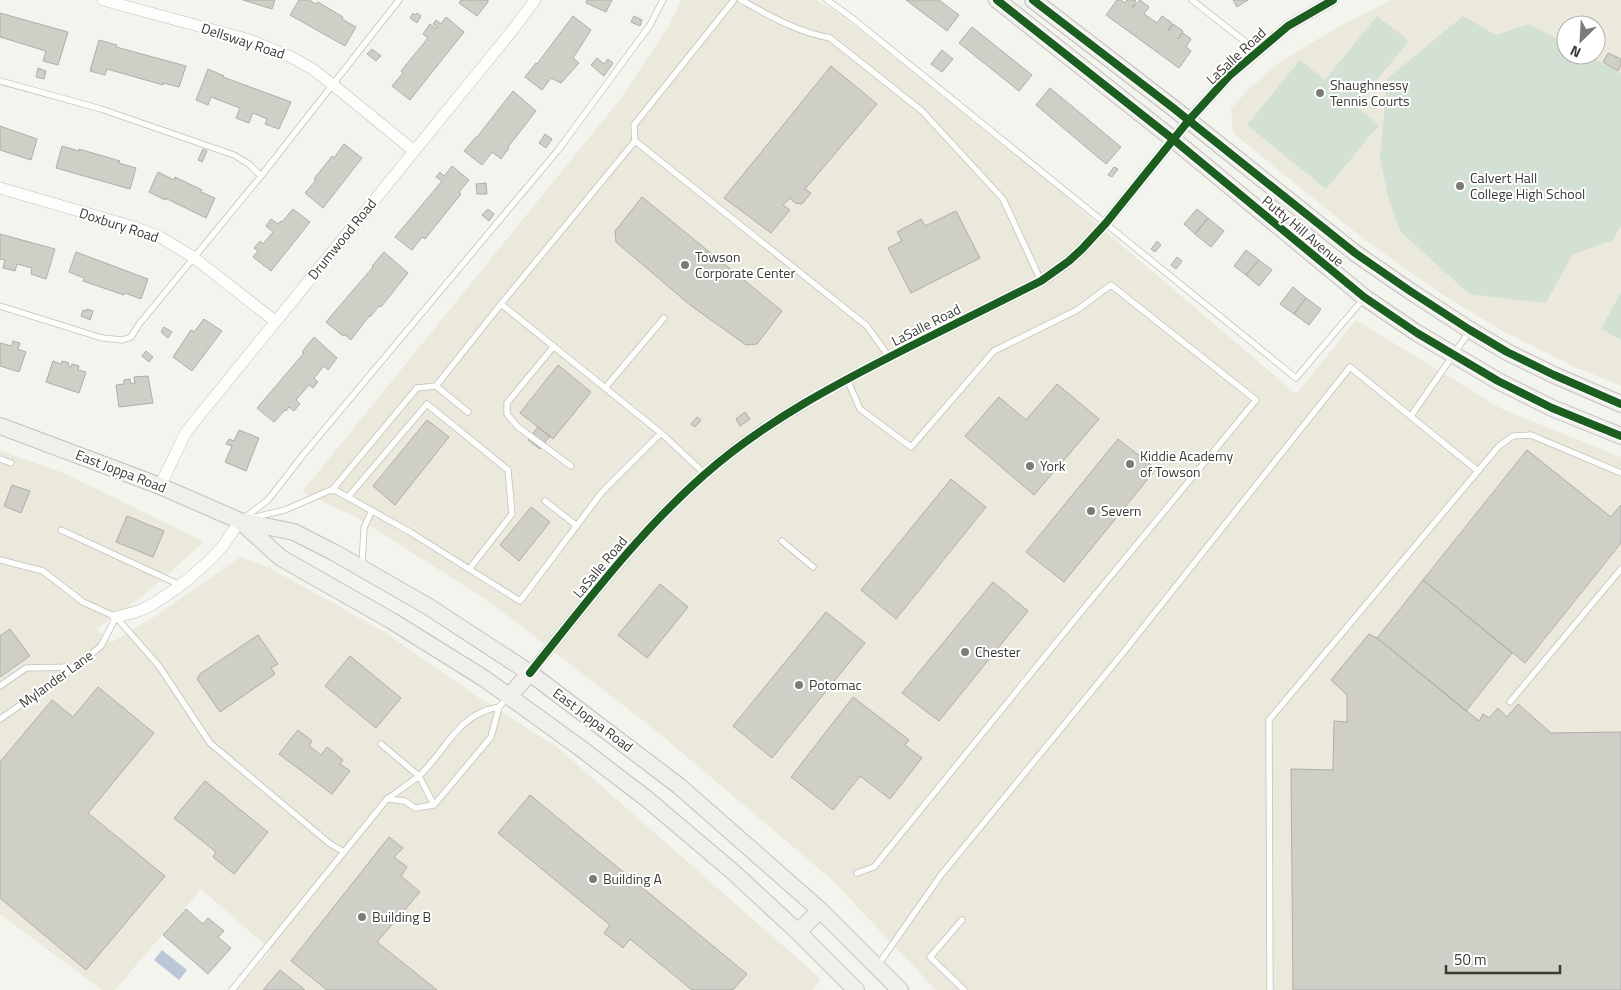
<svg xmlns="http://www.w3.org/2000/svg" width="1621" height="990" viewBox="0 0 1621 990" font-family="'Titillium Web',sans-serif">
  <style>
    .built { fill: #ebe9dc; fill-rule: evenodd }
    .green { fill: #d3e0d4 }
    .water { fill: #bbc7d7 }
    .building { fill: #d0cfc7; stroke: #aeada8 }
    .lines { fill: none; stroke-linecap: round; stroke-linejoin: round }
    .lane-casing { stroke: #c1c1bc; stroke-width: 7 }
    .street-casing { stroke: #c1c1bc; stroke-width: 12 }
    .secondary-casing { stroke: #c1c1bc; stroke-width: 18 }
    .lane { stroke: #fdfdfc; stroke-width: 5.5 }
    .street { stroke: #fdfdfc; stroke-width: 11 }
    .secondary { stroke: #f0efeb; stroke-width: 16 }
    .cycleway-casing { stroke: #fff; stroke-width: 11 }
    .cycleway { stroke: #1b5e20; stroke-width: 8 }
    .poi-dot { fill: #7c7b76; stroke: #fff; stroke-width: 2 }
    .labels { text-anchor: middle; stroke-width: 4; stroke-linejoin: round; paint-order: stroke }
    .street-label { font-size: 14px; fill: #3b3a35; stroke: #fff }
    .poi-label { font-size: 14px; fill: #3b3a35; stroke: #fff; text-anchor: start }
  </style>
  <rect width="100%" height="100%" fill="#f4f4ee"/>
  <path class="built" d="M 681,0 L 817,0 L 842,16 L 1037,170 L 1105,231 L 1296,394 L 1356,320 L 1500,408 L 1621,457 L 1621,990 L 936,990 L 831,879 L 655,730 L 490,602 L 356,517 L 302,492 L 622,97 L 670,24 Z
    M 1391,0 L 1621,0 L 1621,386 L 1575,367 L 1501,330 L 1440,293 L 1365,240 L 1233,133 L 1231,108 L 1250,88 L 1281,61 L 1340,26 ZM 1566,25 L 1596,25 L 1596,55 L 1566,55 Z
    M 0,451 L 64,473 L 204,542 L 143,596 L 96,629 L 112,642 L 159,614 L 240,557 L 268,567 L 383,631 L 478,697 L 557,747 L 821,979 L 812,990 L 237,990 L 271,950 L 201,889 L 115,990 L 102,990 L 0,914 Z"/>
  <path class="green" d="M 1377,16 L 1409,41 L 1356,106 L 1379,125 L 1326,189 L 1247,125 L 1300,60 L 1325,80 Z
    M 1463,16 L 1496,35 L 1529,24 L 1566,44 L 1566,55 L 1587,55 L 1621,73 L 1621,226 L 1613,240 L 1572,255 L 1546,303 L 1469,294 L 1400,231 L 1388,196 L 1380,158 L 1387,79 Z
    M 1621,292 L 1621,340 L 1601,329 Z"/>
  <path class="water" d="M 162,950 L 187,970 L 179,980 L 154,960 Z"/>
  <path class="building" d="M 243,0 L 275,0 L 272,9 Z
    M 299,0 L 309,0 L 316,4 L 318,2 L 343,17 L 342,19 L 356,27 L 345,46 L 290,15 Z
    M 461,0 L 488,0 L 488,2 L 477,16 L 459,3 Z
    M 587,0 L 612,0 L 606,12 L 586,3 Z
    M 906,0 L 939,0 L 959,15 L 947,31 Z
    M 1117,0 L 1121,0 L 1125,3 L 1127,0 L 1134,0 L 1136,1 L 1132,8 L 1140,0 L 1149,7 L 1144,14 L 1157,23 L 1162,16 L 1172,23 L 1168,31 L 1173,24 L 1183,31 L 1178,39 L 1183,33 L 1191,39 L 1186,47 L 1191,51 L 1179,68 L 1106,15 Z
    M 1233,0 L 1248,0 L 1237,7 Z
    M 0,13 L 68,32 L 58,65 L 43,61 L 46,51 L 0,37 Z
    M 413,13 L 415,15 L 417,13 L 421,16 L 417,23 L 410,18 Z
    M 573,16 L 591,30 L 573,58 L 579,63 L 561,83 L 551,78 L 542,90 L 525,77 L 536,63 L 537,64 Z
    M 634,16 L 642,20 L 640,26 L 631,22 Z
    M 446,17 L 464,32 L 410,100 L 392,86 L 403,73 L 401,71 L 428,38 L 423,34 L 430,24 L 436,29 L 437,27 L 433,24 L 436,20 L 441,24 Z
    M 972,27 L 1032,75 L 1019,91 L 959,43 Z
    M 99,40 L 117,45 L 116,47 L 186,66 L 179,87 L 163,83 L 163,85 L 107,69 L 105,75 L 90,71 Z
    M 372,49 L 381,56 L 376,61 L 367,54 Z
    M 942,50 L 953,59 L 942,72 L 931,64 Z
    M 1608,53 L 1621,59 L 1621,65 L 1618,71 L 1603,62 Z
    M 597,58 L 604,64 L 608,59 L 613,63 L 604,76 L 591,65 Z
    M 831,66 L 877,104 L 805,189 L 811,193 L 802,204 L 795,203 L 790,198 L 783,205 L 790,210 L 771,233 L 724,198 Z
    M 38,68 L 46,71 L 44,79 L 36,77 Z
    M 208,69 L 224,76 L 223,77 L 291,102 L 279,129 L 265,124 L 267,119 L 253,113 L 249,123 L 236,118 L 240,108 L 211,97 L 208,105 L 196,100 Z
    M 1050,88 L 1121,147 L 1106,164 L 1036,105 Z
    M 513,91 L 536,111 L 508,147 L 509,148 L 501,159 L 492,152 L 482,165 L 464,151 L 476,137 L 477,137 Z
    M 0,126 L 37,139 L 31,160 L 0,150 Z
    M 545,134 L 552,139 L 546,148 L 539,143 Z
    M 344,144 L 362,158 L 323,208 L 305,193 L 316,180 L 314,179 L 332,156 L 334,158 Z
    M 62,146 L 79,151 L 79,149 L 120,161 L 119,163 L 136,168 L 130,189 L 56,168 Z
    M 203,149 L 207,151 L 202,162 L 198,160 Z
    M 452,166 L 469,180 L 459,192 L 461,194 L 425,239 L 422,237 L 412,250 L 395,237 L 442,181 L 436,177 L 440,172 L 444,176 Z
    M 1114,167 L 1118,169 L 1112,177 L 1108,175 Z
    M 158,172 L 174,180 L 175,177 L 202,190 L 201,192 L 215,198 L 206,218 L 165,198 L 165,200 L 149,192 Z
    M 486,183 L 487,194 L 477,194 L 476,184 Z
    M 642,197 L 782,311 L 757,344 L 746,345 L 690,305 L 616,242 L 615,231 Z
    M 293,209 L 310,222 L 271,271 L 253,257 L 258,251 L 254,248 L 260,241 L 263,244 L 273,232 L 266,226 L 271,219 L 278,224 L 281,221 L 282,222 Z
    M 488,209 L 494,214 L 489,221 L 482,215 Z
    M 1197,209 L 1208,218 L 1195,234 L 1184,224 Z
    M 956,211 L 980,258 L 911,293 L 888,248 L 902,241 L 897,232 L 921,219 L 925,226 Z
    M 1208,218 L 1224,231 L 1211,247 L 1195,234 Z
    M 0,234 L 55,249 L 46,279 L 31,274 L 32,268 L 17,264 L 15,271 L 3,268 L 5,260 L 0,259 Z
    M 1157,241 L 1161,245 L 1155,252 L 1151,249 Z
    M 1246,250 L 1259,260 L 1246,275 L 1234,266 Z
    M 76,252 L 148,279 L 141,299 L 125,293 L 124,295 L 83,281 L 84,278 L 69,272 Z
    M 384,252 L 408,273 L 381,307 L 379,306 L 370,317 L 369,316 L 351,340 L 345,335 L 343,336 L 326,322 L 373,267 L 372,266 Z
    M 1177,257 L 1182,261 L 1176,269 L 1171,265 Z
    M 1259,260 L 1272,270 L 1259,286 L 1246,275 Z
    M 1293,287 L 1306,298 L 1294,314 L 1280,304 Z
    M 1306,298 L 1321,309 L 1309,325 L 1294,314 Z
    M 87,309 L 93,311 L 90,320 L 81,316 L 83,310 L 87,311 Z
    M 204,319 L 222,331 L 192,371 L 173,357 L 191,330 L 194,332 Z
    M 164,327 L 172,332 L 168,338 L 161,332 Z
    M 314,337 L 337,358 L 328,370 L 324,366 L 314,378 L 318,382 L 313,388 L 309,385 L 296,400 L 300,404 L 294,411 L 289,407 L 286,411 L 285,410 L 274,422 L 257,408 L 304,353 L 302,352 Z
    M 13,341 L 20,343 L 18,349 L 26,352 L 19,372 L 0,366 L 0,343 L 12,346 Z
    M 146,351 L 153,357 L 149,362 L 142,356 Z
    M 53,361 L 61,364 L 62,361 L 69,363 L 68,366 L 71,367 L 72,364 L 79,366 L 78,370 L 86,372 L 79,393 L 46,382 Z
    M 558,365 L 591,392 L 553,439 L 520,413 Z
    M 148,376 L 153,403 L 119,407 L 116,385 L 124,384 L 124,380 L 130,379 L 131,384 L 135,383 L 134,377 Z
    M 1057,384 L 1099,419 L 1034,495 L 965,436 L 999,397 L 1026,420 Z
    M 745,412 L 750,419 L 740,426 L 736,419 Z
    M 697,417 L 701,420 L 695,427 L 691,424 Z
    M 427,420 L 449,437 L 395,505 L 373,486 Z
    M 538,427 L 550,436 L 540,449 L 528,440 Z
    M 239,430 L 259,438 L 246,471 L 225,462 L 232,446 L 226,444 L 229,439 L 234,441 Z
    M 1118,439 L 1156,469 L 1064,582 L 1026,552 Z
    M 1527,450 L 1611,517 L 1621,505 L 1621,543 L 1525,663 L 1423,580 Z
    M 951,479 L 986,507 L 896,619 L 861,590 Z
    M 12,485 L 30,491 L 21,513 L 4,506 Z
    M 531,507 L 550,522 L 519,561 L 500,545 Z
    M 127,516 L 164,531 L 153,557 L 116,542 Z
    M 1423,580 L 1512,653 L 1466,711 L 1377,638 Z
    M 993,582 L 1028,611 L 939,721 L 902,693 Z
    M 660,584 L 688,607 L 647,658 L 618,635 Z
    M 826,612 L 865,643 L 772,758 L 733,726 Z
    M 10,629 L 30,656 L 0,677 L 0,636 Z
    M 1369,634 L 1377,638 L 1479,721 L 1483,714 L 1489,718 L 1498,708 L 1507,717 L 1518,704 L 1551,733 L 1621,732 L 1621,990 L 1293,990 L 1291,769 L 1333,770 L 1334,721 L 1347,722 L 1347,695 L 1331,680 Z
    M 258,635 L 278,664 L 271,668 L 275,674 L 220,712 L 197,679 L 200,674 Z
    M 350,656 L 401,698 L 376,728 L 325,686 Z
    M 98,687 L 154,733 L 88,813 L 165,876 L 86,970 L 0,898 L 0,762 L 52,700 L 73,717 Z
    M 853,697 L 909,740 L 905,745 L 922,758 L 890,799 L 860,776 L 833,810 L 791,777 Z
    M 298,730 L 312,741 L 309,746 L 321,755 L 327,747 L 343,760 L 340,764 L 350,771 L 332,794 L 279,754 Z
    M 205,781 L 268,832 L 234,874 L 213,857 L 216,852 L 174,818 Z
    M 530,795 L 747,974 L 733,990 L 692,990 L 630,939 L 623,948 L 604,933 L 610,925 L 498,833 Z
    M 389,837 L 403,848 L 394,857 L 407,867 L 401,876 L 420,892 L 377,942 L 437,990 L 327,990 L 291,961 Z
    M 186,909 L 203,924 L 208,918 L 224,931 L 218,937 L 231,948 L 208,974 L 163,935 Z
    M 280,970 L 305,990 L 263,990 Z"/>
  <g class="lines">
    <defs>
      <path id="lane" d="M 734,0 L 634,125 L 635,141 L 867,326 L 889,357
        M 741,0 C 770,16 797,32 830,38 L 922,111 L 1003,199 L 1041,281
        M 827,0 L 852,18 L 1296,378 L 1364,298
        M 1192,0 L 1257,51
        M 0,81 L 101,109 L 234,155 L 249,164 L 261,176
        M 501,304 L 635,141
        M 0,306 L 102,338 L 122,340 L 131,337 L 140,323 L 261,176 L 399,0
        M 554,346 L 507,403 L 507,414 L 518,427 L 571,466
        M 847,379 L 860,409 L 911,447 L 994,351 L 1077,310 L 1111,285 L 1256,400 L 1076,618 L 874,867 L 857,873
        M 436,386 L 501,304 L 661,433 L 705,474
        M 605,388 L 664,318
        M 1411,416 L 1469,332
        M 0,459 L 11,463
        M 333,489 L 410,532 L 520,601 L 602,492 L 661,433
        M 348,497 L 427,404 L 508,470 L 512,514 L 470,568
        M 545,501 L 576,525
        M 244,518 L 268,500 L 303,455 L 559,149 L 650,25 L 663,0
        M 251,518 L 285,510 L 333,489 L 417,388 L 436,386 L 468,412
        M 61,530 L 180,585
        M 782,541 L 813,567
        M 0,560 L 43,571 L 83,602 L 116,617 L 159,666 L 210,743 L 329,843 L 344,852
        M 362,566 L 364,528 L 372,510
        M 0,686 L 26,668 L 76,667
        M 1510,702 L 1621,569
        M 0,719 L 76,667 L 101,646 L 116,617
        M 381,744 L 419,776 L 434,805
        M 387,799 L 405,801 L 415,808 L 434,805 L 491,737 L 499,707 L 508,697
        M 962,920 L 930,957 L 964,990
        M 878,965 L 941,875 L 1122,654 L 1350,367 L 1478,471
        M 232,990 L 387,799 C 398,791 409,784 419,776 C 446,751 457,714 499,707
        M 1270,990 L 1269,720 L 1499,446 L 1513,436 L 1531,435 L 1621,473"/>
      <path id="street" d="M 103,0 L 250,40 L 291,57 L 311,68 L 332,84 L 414,151
        M 0,188 L 134,227 L 160,237 L 193,257 L 275,321
        M 160,486 L 186,432 L 515,27 L 535,0
        M 116,617 C 129,614 142,611 153,604 C 178,589 203,568 222,547 C 228,539 234,529 240,521
        M 530,673 C 585,604 638,533 704,475 C 765,421 838,383 909,347 C 953,325 997,303 1041,281 L 1069,261 L 1082,249 L 1106,223 L 1189,120 L 1229,76 L 1288,26 L 1333,0"/>
      <path id="secondary" d="M 997,0 L 1174,140 L 1364,297 L 1417,333 L 1498,381 L 1552,408 L 1621,436
        M 1033,0 L 1172,107 L 1355,253 L 1410,291 L 1470,330 L 1507,352 L 1554,375 L 1621,404
        M 0,426 L 160,486 L 240,521 L 294,532 L 335,553 L 429,607 L 530,673 L 679,786 L 820,910 L 900,990
        M 240,521 L 281,558 L 392,621 L 485,679 L 579,747 L 647,799 L 732,871 L 798,932 L 856,990
        M 509,696 L 530,673
        M 798,932 L 820,910"/>
    </defs>
    <use href="#lane" class="lane-casing"/>
    <use href="#street" class="street-casing"/>
    <use href="#secondary" class="secondary-casing"/>
    <use href="#lane" class="lane"/>
    <use href="#street" class="street"/>
    <use href="#secondary" class="secondary"/>
    <defs>
      <path id="cycleway" d="M 997,0 L 1174,140 L 1364,297 L 1417,333 L 1498,381 L 1552,408 L 1621,436
        M 1033,0 L 1172,107 L 1355,253 L 1410,291 L 1470,330 L 1507,352 L 1554,375 L 1621,404
        M 530,673 C 585,604 638,533 704,475 C 765,421 838,383 909,347 C 953,325 997,303 1041,281 L 1069,261 L 1082,249 L 1106,223 L 1189,120 L 1229,76 L 1288,26 L 1333,0"/>
    </defs>
    <use href="#cycleway" class="cycleway-casing"/>
    <use href="#cycleway" class="cycleway"/>
  </g>
  <g class="poi-dot">
    <circle cx="1320" cy="93" r="5"/>
    <circle cx="1460" cy="186" r="5"/>
    <circle cx="685" cy="265" r="5"/>
    <circle cx="1130" cy="464" r="5"/>
    <circle cx="1030" cy="466" r="5"/>
    <circle cx="1091" cy="511" r="5"/>
    <circle cx="965" cy="652" r="5"/>
    <circle cx="799" cy="685" r="5"/>
    <circle cx="593" cy="879" r="5"/>
    <circle cx="362" cy="917" r="5"/>
  </g>
  <g class="labels">
    <g class="street-label">
      <text transform="translate(243 41) rotate(18)" y="5">Dellsway Road</text>
      <text transform="translate(1236 56) rotate(-43)" y="5">LaSalle Road</text>
      <text transform="translate(119 225) rotate(18)" y="5">Doxbury Road</text>
      <text transform="translate(1303 231) rotate(40)" y="5">Putty Hill Avenue</text>
      <text transform="translate(342 239) rotate(-51)" y="5">Drumwood Road</text>
      <text transform="translate(926 325) rotate(-27)" y="5">LaSalle Road</text>
      <text transform="translate(121 471) rotate(21)" y="5">East Joppa Road</text>
      <text transform="translate(600 567) rotate(-50)" y="5">LaSalle Road</text>
      <text transform="translate(56 679) rotate(-36)" y="5">Mylander Lane</text>
      <text transform="translate(593 720) rotate(37)" y="5">East Joppa Road</text>
    </g>
    <g class="poi-label">
      <text x="1330" y="90">Shaughnessy<tspan x="1330" dy="16">Tennis Courts</tspan></text>
      <text x="1470" y="183">Calvert Hall<tspan x="1470" dy="16">College High School</tspan></text>
      <text x="695" y="262">Towson<tspan x="695" dy="16">Corporate Center</tspan></text>
      <text x="1140" y="461">Kiddie Academy<tspan x="1140" dy="16">of Towson</tspan></text>
      <text x="1040" y="471">York</text>
      <text x="1101" y="516">Severn</text>
      <text x="975" y="657">Chester</text>
      <text x="809" y="690">Potomac</text>
      <text x="603" y="884">Building A</text>
      <text x="372" y="922">Building B</text>
    </g>
  </g>
  <g transform="translate(1581 40) rotate(205)"><circle r="24" fill="#ffffff" stroke="#b1b0ae"/>
  <path d="M0-4L9 19L0 12L-9 19Z" fill="#7c7b76"/>
  <text y="-8" font-size="14" font-weight="bold" text-anchor="middle" fill="#3b3a35">N</text>
  </g>
  <path d="M1446 965v8h114v-8" fill="none" stroke="#3b3a35" stroke-width="2.5"/>
  <text x="1454" y="965" font-size="15" fill="#3b3a35" stroke="#ffffff" stroke-width="4" paint-order="stroke">50 m</text>
</svg>
